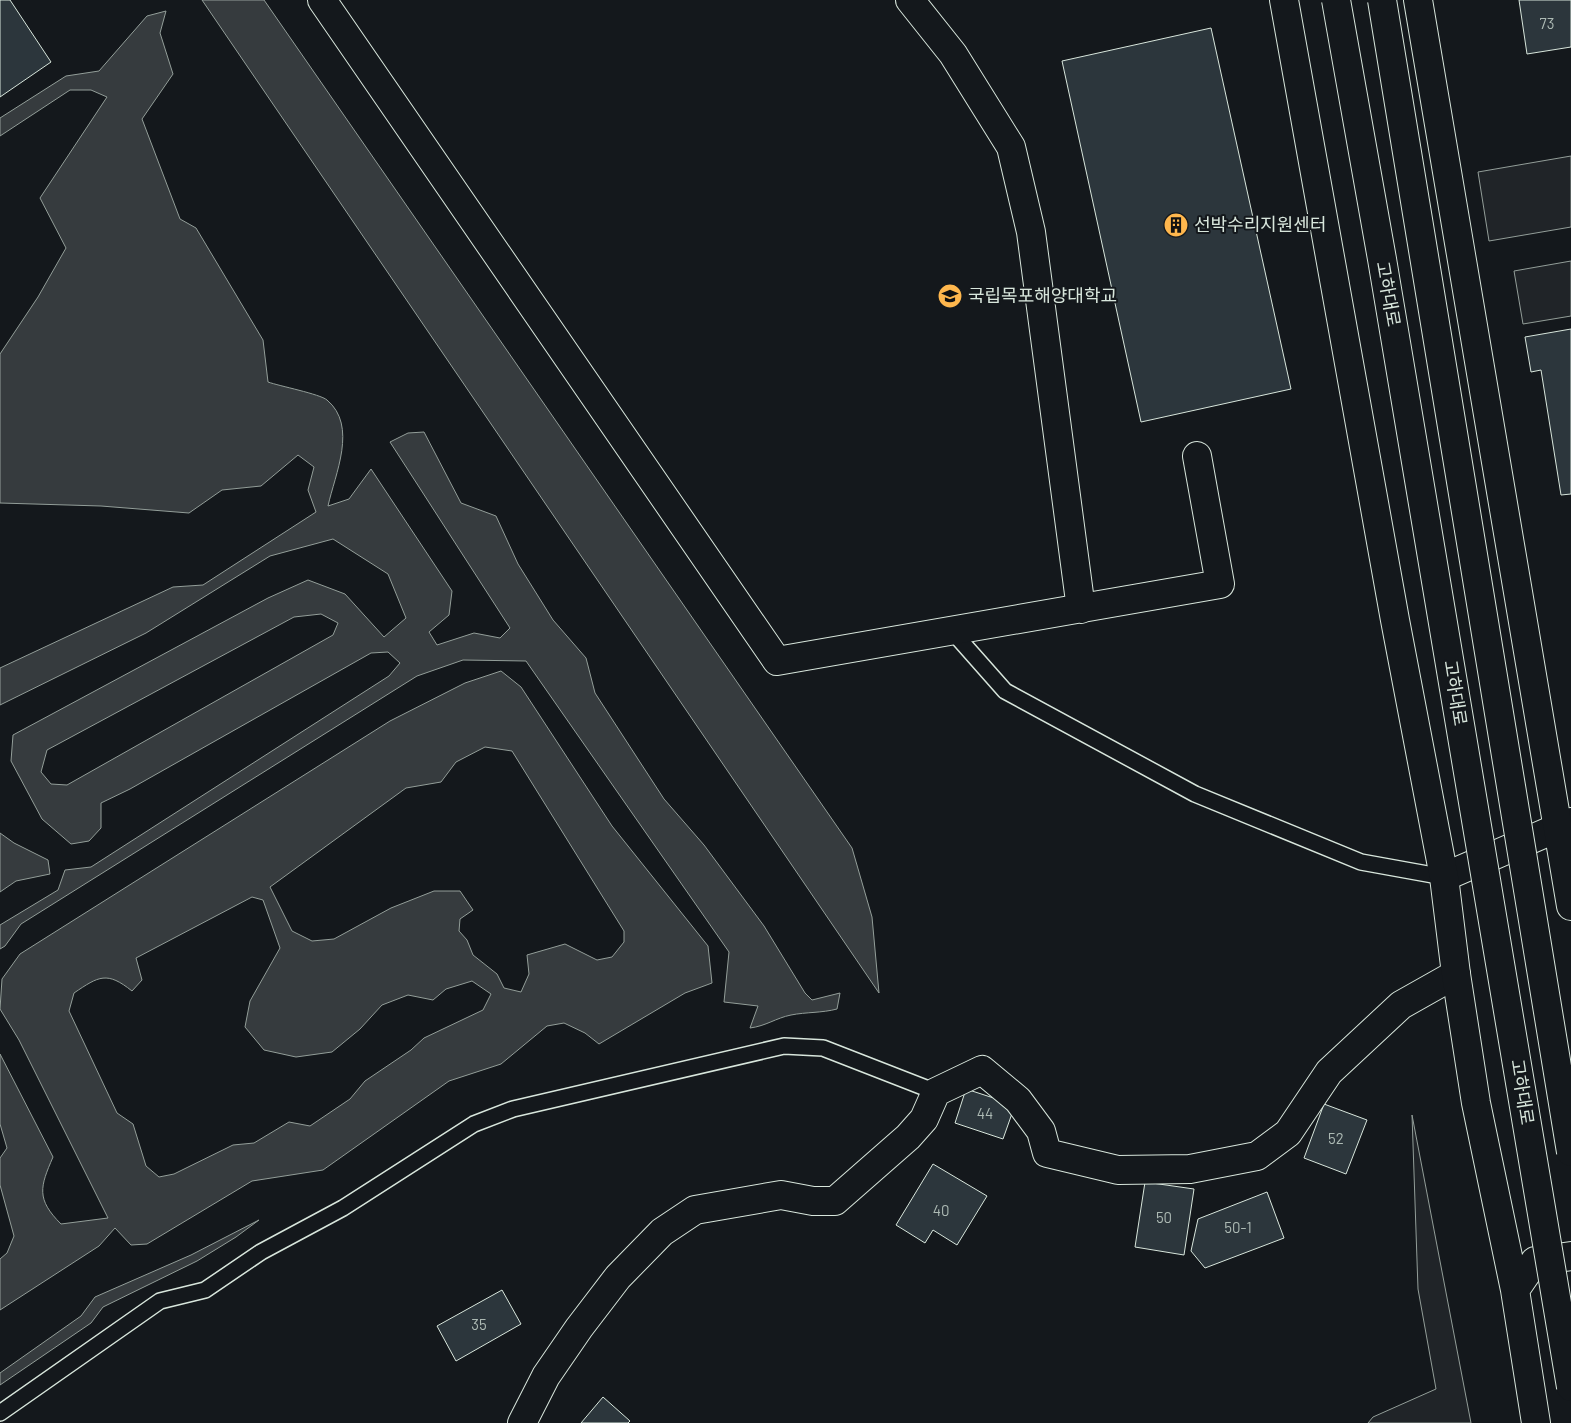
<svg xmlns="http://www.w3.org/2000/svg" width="1571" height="1423" viewBox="0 0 1571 1423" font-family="Barlow,'Noto Sans KR',sans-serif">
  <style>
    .green { fill: #202428; stroke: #939e99 }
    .water { fill: #363b3e; stroke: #939e99; fill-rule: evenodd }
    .building { fill: #2c363c; stroke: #d8e6dc }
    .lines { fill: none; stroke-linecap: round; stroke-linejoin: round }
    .service-casing { stroke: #d8e6dc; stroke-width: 18 }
    .minor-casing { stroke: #d8e6dc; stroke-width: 30 }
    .primary-casing { stroke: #d8e6dc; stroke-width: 30 }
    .service { stroke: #14181c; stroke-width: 15 }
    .minor { stroke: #14181c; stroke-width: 28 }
    .primary { stroke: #14181c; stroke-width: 28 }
    .primary-bridge-casing { stroke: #d8e6dc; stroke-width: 30; stroke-linecap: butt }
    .primary-bridge { stroke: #14181c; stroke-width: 28 }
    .labels { text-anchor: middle; stroke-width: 4; stroke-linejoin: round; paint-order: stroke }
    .number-label { font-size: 15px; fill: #adbab4 }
    .poi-label { font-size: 18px; fill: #d8e6dc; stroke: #14181c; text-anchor: start }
    .street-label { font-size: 18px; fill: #d8e6dc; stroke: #14181c }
  </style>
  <rect width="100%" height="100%" fill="#14181c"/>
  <path class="green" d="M 1571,156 L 1571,227 L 1489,241 L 1478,172 Z
    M 1571,261 L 1571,316 L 1523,324 L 1514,271 Z
    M 1412,1115 L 1471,1423 L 1368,1423 L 1373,1417 L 1436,1389 L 1418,1289 Z"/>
  <path class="water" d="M 202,0 L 264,0 L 852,848 L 872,917 L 879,993 Z
    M 166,11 L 160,33 L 173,74 L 142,119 L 180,219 L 196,228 L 263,340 L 268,382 C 279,386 320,394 327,400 C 358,426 335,474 328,506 L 349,499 L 371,469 L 452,591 L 449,615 L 429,632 L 437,645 L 474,633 L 500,638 L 510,628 L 390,442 L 408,433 L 424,432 L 461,503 L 496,516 L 518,564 L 553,620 L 586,658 L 595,693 L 664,799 L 704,845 L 764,926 L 805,993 L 812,1000 L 840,993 L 837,1009 C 822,1013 806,1012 791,1015 C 776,1018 766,1026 750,1028 L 758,1006 L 724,1002 L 729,952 L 526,661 L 463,660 L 417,676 L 21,924 L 5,946 L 0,949 L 0,925 L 58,890 L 65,870 L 91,867 L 389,676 L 400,663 L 388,652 L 371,653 L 130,789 L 101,803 L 101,828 L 89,841 L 71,844 L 42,819 L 11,761 L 13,735 L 268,598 L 308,580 L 345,594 L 384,637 L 406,618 L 388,574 L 333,539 L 270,556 L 146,633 L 0,705 L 0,668 L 173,587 L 203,585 L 316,512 L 308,490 L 314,467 L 298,455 L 261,486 L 222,490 L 189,513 L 101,506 L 0,503 L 0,354 L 38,297 L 66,248 L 40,198 L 107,97 L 91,90 L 70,90 L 0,136 L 0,118 L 66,76 L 99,71 L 147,16 ZM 321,614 L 338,623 L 333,635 L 67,785 L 51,784 L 41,772 L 47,750 L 294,617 Z
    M 501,671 L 521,687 L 612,826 L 708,946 L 712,983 L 685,993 L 599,1044 L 585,1033 L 564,1023 L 547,1026 L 501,1064 L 449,1081 L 323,1170 L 252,1181 L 147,1244 L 131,1245 L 115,1228 L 99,1246 L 0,1310 L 0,1259 L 7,1253 L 14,1236 L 0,1185 L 0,1158 L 7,1148 L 0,1124 L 0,1054 L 53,1157 C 40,1187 36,1199 61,1224 L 108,1218 L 19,1040 L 0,1009 L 2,979 L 20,954 L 390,721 L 465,683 ZM 485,747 L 512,751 L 624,931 L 624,942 L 612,957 L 597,960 L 565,944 L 527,955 L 529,974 L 521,992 L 504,988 L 497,974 L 473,955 L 467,940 L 459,931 L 460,919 L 473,910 L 460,891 L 434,891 L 391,908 L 334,939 L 312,941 L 292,931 L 270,887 L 406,788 L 441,782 L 456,762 ZM 252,897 L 263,900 L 280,948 L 250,1001 L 245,1027 L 264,1050 L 296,1057 L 332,1052 L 360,1029 L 382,1005 L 408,995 L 433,1000 L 446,989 L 472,981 L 491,994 L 483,1010 L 424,1038 L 411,1050 L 365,1081 L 350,1099 L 310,1126 L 289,1122 L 254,1143 L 233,1145 L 174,1174 L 159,1177 L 146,1166 L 133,1124 L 117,1113 L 69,1011 L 74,993 C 99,976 107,971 132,991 L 142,980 L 136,958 Z
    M 0,833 L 14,843 L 48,860 L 50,874 L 16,881 L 0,892 Z
    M 259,1220 L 236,1237 L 197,1261 L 103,1307 L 91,1323 L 0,1385 L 0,1373 L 81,1316 L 95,1297 L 191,1255 Z"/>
  <path class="building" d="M 0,0 L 10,0 L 51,62 L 0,97 Z
    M 1519,0 L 1571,0 L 1571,47 L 1527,54 Z
    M 1211,28 L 1291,389 L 1141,422 L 1062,61 Z
    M 1571,329 L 1571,494 L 1561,495 L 1541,370 L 1531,372 L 1525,337 Z
    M 966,1089 L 1015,1105 L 1003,1139 L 955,1123 Z
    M 1324,1104 L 1367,1120 L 1346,1174 L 1304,1158 Z
    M 933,1164 L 987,1196 L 957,1245 L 933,1230 L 925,1243 L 896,1225 Z
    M 1145,1182 L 1194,1189 L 1184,1255 L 1135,1247 Z
    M 1267,1192 L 1284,1238 L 1205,1268 L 1191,1251 L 1198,1219 Z
    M 502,1290 L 521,1324 L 456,1361 L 437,1326 Z
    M 603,1397 L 630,1421 L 628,1423 L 581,1423 Z"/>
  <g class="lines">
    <defs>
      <path id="service" d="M 952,631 L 1005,691 L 1195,794 L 1361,862 L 1444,877
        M 0,1413 L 160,1301 L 205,1290 L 261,1252 L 343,1208 L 474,1124 L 513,1109 L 784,1046 L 823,1048 L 936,1092"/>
      <path id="minor" d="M 322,0 L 777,661 L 1220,584 L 1197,456
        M 910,0 L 953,54 L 1011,147 L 1031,232 L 1081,609
        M 1444,877 L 1571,822
        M 522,1423 L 546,1376 L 579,1328 L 618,1277 L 662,1232 L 695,1210 L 781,1195 L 813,1201 L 835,1201 L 908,1137 L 924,1119 L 936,1092 L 982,1070 L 1018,1100 L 1041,1131 L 1047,1153 L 1118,1170 L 1190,1169 L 1257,1156 L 1288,1133 L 1329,1072 L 1401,1005 L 1456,974"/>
      <path id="primary" d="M 1284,0 L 1395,620 L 1444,877 L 1456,974 L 1476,1103 L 1515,1290 L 1536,1423
        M 1418,0 L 1571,906
        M 1515,1290 L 1535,1261 L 1571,1256"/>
    </defs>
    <use href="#service" class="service-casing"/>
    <use href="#minor" class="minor-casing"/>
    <use href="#primary" class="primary-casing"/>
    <use href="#service" class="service"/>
    <use href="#minor" class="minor"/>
    <use href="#primary" class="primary"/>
    <defs>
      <path id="primary-bridge" d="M 1336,0 L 1382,259 L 1571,1387
        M 1382,0 L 1571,1152"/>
    </defs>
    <use href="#primary-bridge" class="primary-bridge-casing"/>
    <use href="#primary-bridge" class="primary-bridge"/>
  </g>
  <defs>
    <symbol id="building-disc" viewBox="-11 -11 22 22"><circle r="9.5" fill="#ffb74d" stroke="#14181c"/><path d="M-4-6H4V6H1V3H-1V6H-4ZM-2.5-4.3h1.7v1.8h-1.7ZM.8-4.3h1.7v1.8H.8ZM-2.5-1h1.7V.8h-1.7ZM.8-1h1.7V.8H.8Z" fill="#111"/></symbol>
    <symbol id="university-disc" viewBox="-11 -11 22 22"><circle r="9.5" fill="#ffb74d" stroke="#14181c"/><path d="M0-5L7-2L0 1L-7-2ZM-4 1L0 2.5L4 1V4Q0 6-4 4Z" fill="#111"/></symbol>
  </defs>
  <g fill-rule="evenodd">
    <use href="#building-disc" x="1162" y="211" width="28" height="28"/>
    <use href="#university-disc" x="936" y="282" width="28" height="28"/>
  </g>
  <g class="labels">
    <g class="number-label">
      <text x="1547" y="29">73</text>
      <text x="985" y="1119">44</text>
      <text x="1336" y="1144">52</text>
      <text x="941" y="1216">40</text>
      <text x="1164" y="1223">50</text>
      <text x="1238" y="1233">50-1</text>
      <text x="479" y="1330">35</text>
    </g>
    <g class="poi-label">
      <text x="1194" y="231">선박수리지원센터</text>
      <text x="968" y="302">국립목포해양대학교</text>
    </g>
    <g class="street-label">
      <text transform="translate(1388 294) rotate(80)" y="6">고하대로</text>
      <text transform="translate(1455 693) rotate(81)" y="6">고하대로</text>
      <text transform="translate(1522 1092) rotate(81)" y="6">고하대로</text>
    </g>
  </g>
</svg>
